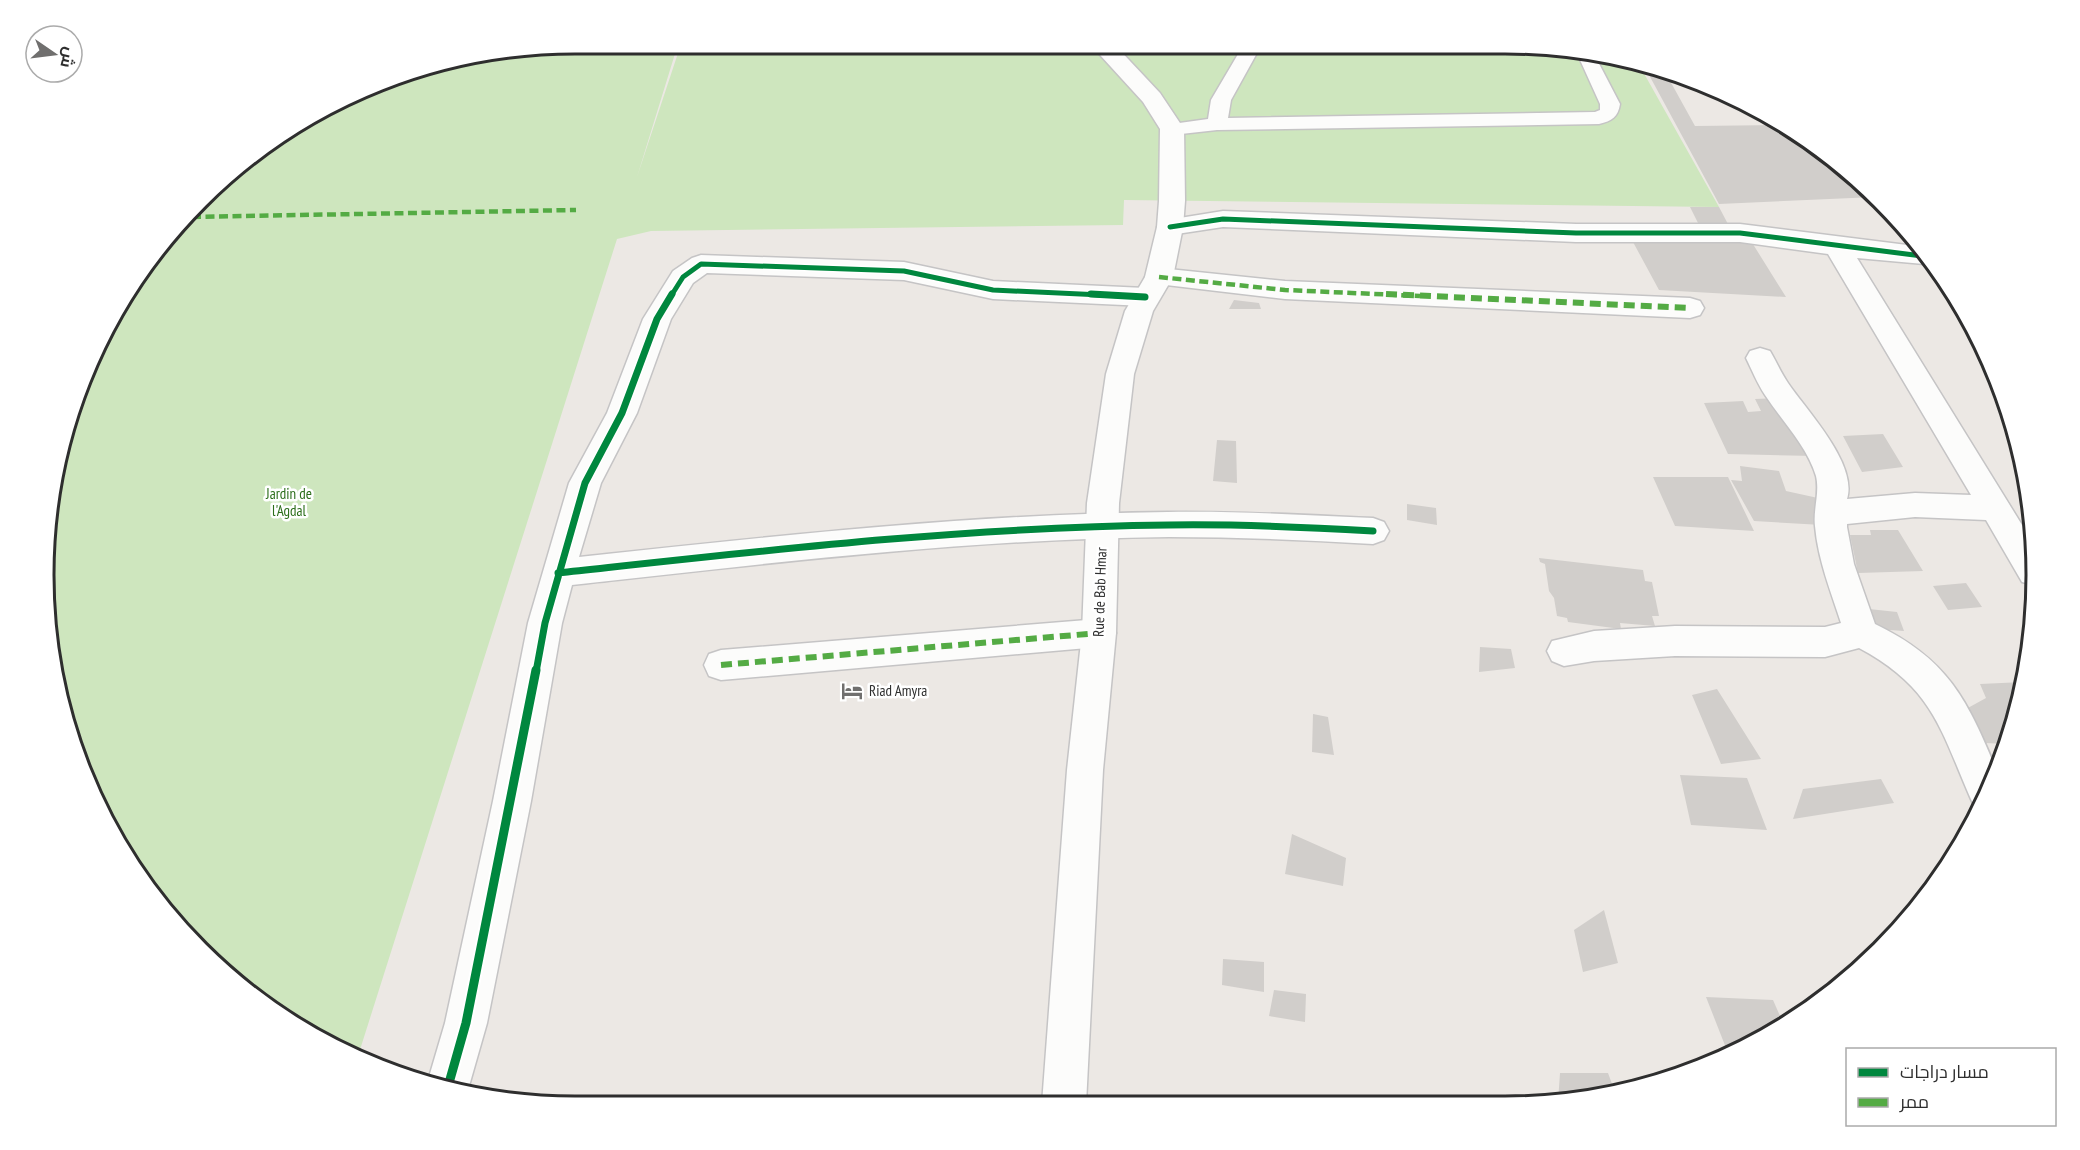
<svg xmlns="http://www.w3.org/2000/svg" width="2080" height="1150" viewBox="0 0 2080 1150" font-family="'PT Sans Narrow',Cairo,sans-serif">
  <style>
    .green { fill: #cee6be }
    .building { fill: #d1cecb }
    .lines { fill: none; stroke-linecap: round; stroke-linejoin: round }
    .service-casing { stroke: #c5c4c5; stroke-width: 3 }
    .minor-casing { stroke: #c5c4c5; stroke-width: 3 }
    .secondary-casing { stroke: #c5c4c5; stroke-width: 3 }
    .service { fill: #fcfcfb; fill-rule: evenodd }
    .minor { fill: #fcfcfb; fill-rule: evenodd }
    .secondary { fill: #fcfcfb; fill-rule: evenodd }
    .quiet-far1 { stroke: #54ab44; stroke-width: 4.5; stroke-dasharray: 9 4.5; stroke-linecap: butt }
    .quiet { stroke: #54ab44; stroke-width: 6; stroke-dasharray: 11 6; stroke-linecap: butt }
    .cycleway-far2-casing { stroke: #fff; stroke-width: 8 }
    .cycleway-far1-casing { stroke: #fff; stroke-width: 10 }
    .cycleway-casing { stroke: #fff; stroke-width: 13 }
    .cycleway-far2 { stroke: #00873e; stroke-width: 5 }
    .cycleway-far1 { stroke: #00873e; stroke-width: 7 }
    .cycleway { stroke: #00873e; stroke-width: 9 }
    .labels { text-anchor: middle; stroke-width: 5; stroke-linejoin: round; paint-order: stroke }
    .park-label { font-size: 15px; fill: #2c6e1b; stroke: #fff }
    .street-label { font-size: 15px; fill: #2e2e2e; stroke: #fff }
    .poi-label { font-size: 15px; fill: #2e2e2e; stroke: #fff; text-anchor: start }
    .rim { fill: none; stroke: #2e2e2e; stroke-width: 3 }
  </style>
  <rect width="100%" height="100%" fill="#ece8e4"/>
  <path class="green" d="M 575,44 L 678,44 L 637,177 L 681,44 L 1539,45 L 1637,61 L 1719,207 L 1124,200 L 1123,225 L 651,231 L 617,239 L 358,1056 L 310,1035 L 176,926 L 84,779 L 45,610 L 62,438 L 133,280 L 251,154 L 404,72 Z"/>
  <path class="building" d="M 1642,62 L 1664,70 L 1695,126 L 1785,125 L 1855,175 L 1875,197 L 1719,204 Z
    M 1690,207 L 1719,207 L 1729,226 L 1699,225 Z
    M 1751,241 L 1786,297 L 1659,290 L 1633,242 Z
    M 1234,300 L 1259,303 L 1261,309 L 1229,309 Z
    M 1779,398 L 1815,456 L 1728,454 L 1704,403 L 1743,401 L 1748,412 L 1761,411 L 1755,399 Z
    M 1883,434 L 1903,467 L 1862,472 L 1843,436 Z
    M 1217,440 L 1236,441 L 1237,483 L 1213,481 Z
    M 1740,466 L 1779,471 L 1786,491 L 1818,498 L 1822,525 L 1754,521 L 1731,480 L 1742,481 Z
    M 1653,477 L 1728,477 L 1754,531 L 1675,526 Z
    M 1407,504 L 1436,508 L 1437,525 L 1407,520 Z
    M 1870,530 L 1898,530 L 1923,571 L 1858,573 L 1850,535 L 1871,535 Z
    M 1539,558 L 1643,570 L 1645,581 L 1652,582 L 1659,616 L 1652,616 L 1655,626 L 1620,623 L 1621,629 L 1568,622 L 1567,618 L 1557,616 L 1554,598 L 1549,591 L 1545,564 L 1540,562 Z
    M 1966,583 L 1982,607 L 1948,610 L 1933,586 Z
    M 1869,609 L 1897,612 L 1904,631 L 1876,629 Z
    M 1480,647 L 1511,649 L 1515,668 L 1479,672 Z
    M 2023,682 L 2009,744 L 1984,743 L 1966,709 L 1986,698 L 1980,684 Z
    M 1717,689 L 1761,759 L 1721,764 L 1692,695 Z
    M 1313,714 L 1328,717 L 1334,755 L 1312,752 Z
    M 1680,775 L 1747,778 L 1767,830 L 1691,825 Z
    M 1881,779 L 1894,803 L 1793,819 L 1803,789 Z
    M 1292,834 L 1346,858 L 1343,886 L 1285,874 Z
    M 1604,910 L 1618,963 L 1583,972 L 1574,930 Z
    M 1223,959 L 1264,962 L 1264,992 L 1222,985 Z
    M 1274,990 L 1306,994 L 1305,1022 L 1269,1016 Z
    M 1706,997 L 1773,1000 L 1784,1025 L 1728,1053 Z
    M 1560,1073 L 1608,1073 L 1615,1092 L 1574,1102 L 1558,1102 Z"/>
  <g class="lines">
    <defs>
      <path id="service" d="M 1244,44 L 1262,44 L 1231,100 L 1228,118 L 1595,112 L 1600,110 L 1600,104 L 1576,51 L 1594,54 L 1620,104 C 1618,117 1612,121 1599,124 L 1217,130 L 1172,135 L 1165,133 L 1162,129 L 1165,125 L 1208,119 L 1211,100 Z"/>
      <path id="minor" d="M 1223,211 L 1576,224 L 1740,224 L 1923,247 L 1935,265 L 1857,258 L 2035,546 L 2034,585 L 2022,582 L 1986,520 L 1915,517 L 1847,524 L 1847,527 L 1854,564 L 1875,624 C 1948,659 1967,699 1997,771 L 1980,809 L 1974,806 C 1941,733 1936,689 1859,648 L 1825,657 L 1675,656 L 1594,661 L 1564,666 L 1552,661 L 1547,651 L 1552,641 L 1594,631 L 1675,626 L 1825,627 L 1841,623 C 1831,592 1818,560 1815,526 C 1813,509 1820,493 1816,476 C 1807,446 1782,421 1765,395 C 1757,383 1752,370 1746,358 L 1750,351 L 1760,348 L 1770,351 C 1776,361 1781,373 1788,383 C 1807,411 1858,464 1847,499 L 1915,493 L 1971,495 L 1828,254 L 1740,242 L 1576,242 L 1223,227 L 1170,235 L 1161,233 L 1157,227 L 1161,221 Z
        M 701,255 L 904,262 L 993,281 L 1145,288 L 1155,290 L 1159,297 L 1155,304 L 1145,306 L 993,299 L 904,280 L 707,273 L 693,283 L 671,319 L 637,413 L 601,483 L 579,557 C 775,536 971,514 1168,512 C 1237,511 1305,515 1373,518 L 1384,522 L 1389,531 L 1384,540 L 1373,544 C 1305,540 1237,537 1169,537 C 969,539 770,563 572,585 L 562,623 L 531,801 L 487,1023 L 467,1093 L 437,1088 L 427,1084 L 445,1023 L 493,801 L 528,623 L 569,483 L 607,413 L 643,319 L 673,271 L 692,258 Z
        M 1159,268 L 1285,281 L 1690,298 L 1700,301 L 1704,308 L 1700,315 L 1690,318 L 1285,299 L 1149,283 L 1145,277 L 1149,271 Z
        M 1099,619 L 1111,623 L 1116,633 L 1111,643 L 1099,647 L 721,680 L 709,676 L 704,665 L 709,654 L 721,650 Z"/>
      <path id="secondary" d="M 1090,44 L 1114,44 L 1160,93 L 1184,129 L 1185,201 L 1183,227 L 1173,277 L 1153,311 L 1134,374 L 1119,503 L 1116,633 L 1103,770 L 1086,1104 L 1042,1104 L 1067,770 L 1082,633 L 1087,503 L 1106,374 L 1125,311 L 1145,277 L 1157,227 L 1159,201 L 1160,129 L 1143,102 Z"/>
    </defs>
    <use href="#service" class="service-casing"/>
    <use href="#minor" class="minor-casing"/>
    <use href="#secondary" class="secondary-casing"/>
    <use href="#service" class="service"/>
    <use href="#minor" class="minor"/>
    <use href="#secondary" class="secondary"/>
    <path class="quiet-far1" d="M 192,217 L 576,210
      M 1159,277 L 1285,290 L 1420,296"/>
    <path class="quiet" d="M 1386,294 L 1690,308
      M 721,665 L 1099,633"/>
    <defs>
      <path id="cycleway-far2" d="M 1170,227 L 1223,219 L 1576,233 L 1740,233 L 1930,257
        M 671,296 L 683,277 L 701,264 L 904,271 L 993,290 L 1123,296"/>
      <path id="cycleway-far1" d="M 1091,294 L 1145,297
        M 558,573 C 761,551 964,527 1169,525 C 1237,524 1305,527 1373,531
        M 536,672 L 545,623 L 585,483 L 622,413 L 657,319 L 672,294"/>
      <path id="cycleway" d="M 447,1090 L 466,1023 L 536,670"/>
    </defs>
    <use href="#cycleway-far2" class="cycleway-far2-casing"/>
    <use href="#cycleway-far1" class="cycleway-far1-casing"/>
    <use href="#cycleway" class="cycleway-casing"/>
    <use href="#cycleway-far2" class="cycleway-far2"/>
    <use href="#cycleway-far1" class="cycleway-far1"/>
    <use href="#cycleway" class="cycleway"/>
  </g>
  <defs>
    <symbol id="hotel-bare" viewBox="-9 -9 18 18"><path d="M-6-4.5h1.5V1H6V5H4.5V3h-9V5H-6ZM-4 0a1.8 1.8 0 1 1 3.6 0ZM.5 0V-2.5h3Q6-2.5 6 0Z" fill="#706f6e" stroke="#fff" stroke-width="2.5" paint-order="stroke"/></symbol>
  </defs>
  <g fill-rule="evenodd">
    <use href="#hotel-bare" x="837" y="676" width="30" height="30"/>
  </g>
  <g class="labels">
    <g class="park-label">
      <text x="289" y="499">Jardin de<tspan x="289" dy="17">l'Agdal</tspan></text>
    </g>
    <g class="street-label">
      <text transform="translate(1100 592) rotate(-88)" y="5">Rue de Bab Hmar</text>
    </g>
    <g class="poi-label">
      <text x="869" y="696">Riad Amyra</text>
    </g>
  </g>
  <path d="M0 0H2080V1150H0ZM575 54H1505A521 521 0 0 1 2026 575V575A521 521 0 0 1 1505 1096H575A521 521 0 0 1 54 575V575A521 521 0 0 1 575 54Z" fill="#fff" fill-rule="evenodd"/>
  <path class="rim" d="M575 54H1505A521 521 0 0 1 2026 575V575A521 521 0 0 1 1505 1096H575A521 521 0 0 1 54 575V575A521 521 0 0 1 575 54Z"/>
  <rect x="1846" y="1048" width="210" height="78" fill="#ffffff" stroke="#ababab" stroke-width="1.5"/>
  <rect x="1858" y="1068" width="30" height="9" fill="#00873e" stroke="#ababab" stroke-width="1.5"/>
  <text x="1900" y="1078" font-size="18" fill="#2e2e2e">مسار دراجات</text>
  <rect x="1858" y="1098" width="30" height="9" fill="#54ab44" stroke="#ababab" stroke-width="1.5"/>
  <text x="1900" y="1108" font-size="18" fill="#2e2e2e">ممر</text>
  <g transform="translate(54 54) rotate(104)"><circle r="28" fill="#ffffff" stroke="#ababab" stroke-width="1.5"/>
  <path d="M0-4.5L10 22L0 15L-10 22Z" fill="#706f6e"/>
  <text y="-9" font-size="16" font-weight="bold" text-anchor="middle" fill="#2e2e2e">ش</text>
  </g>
</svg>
